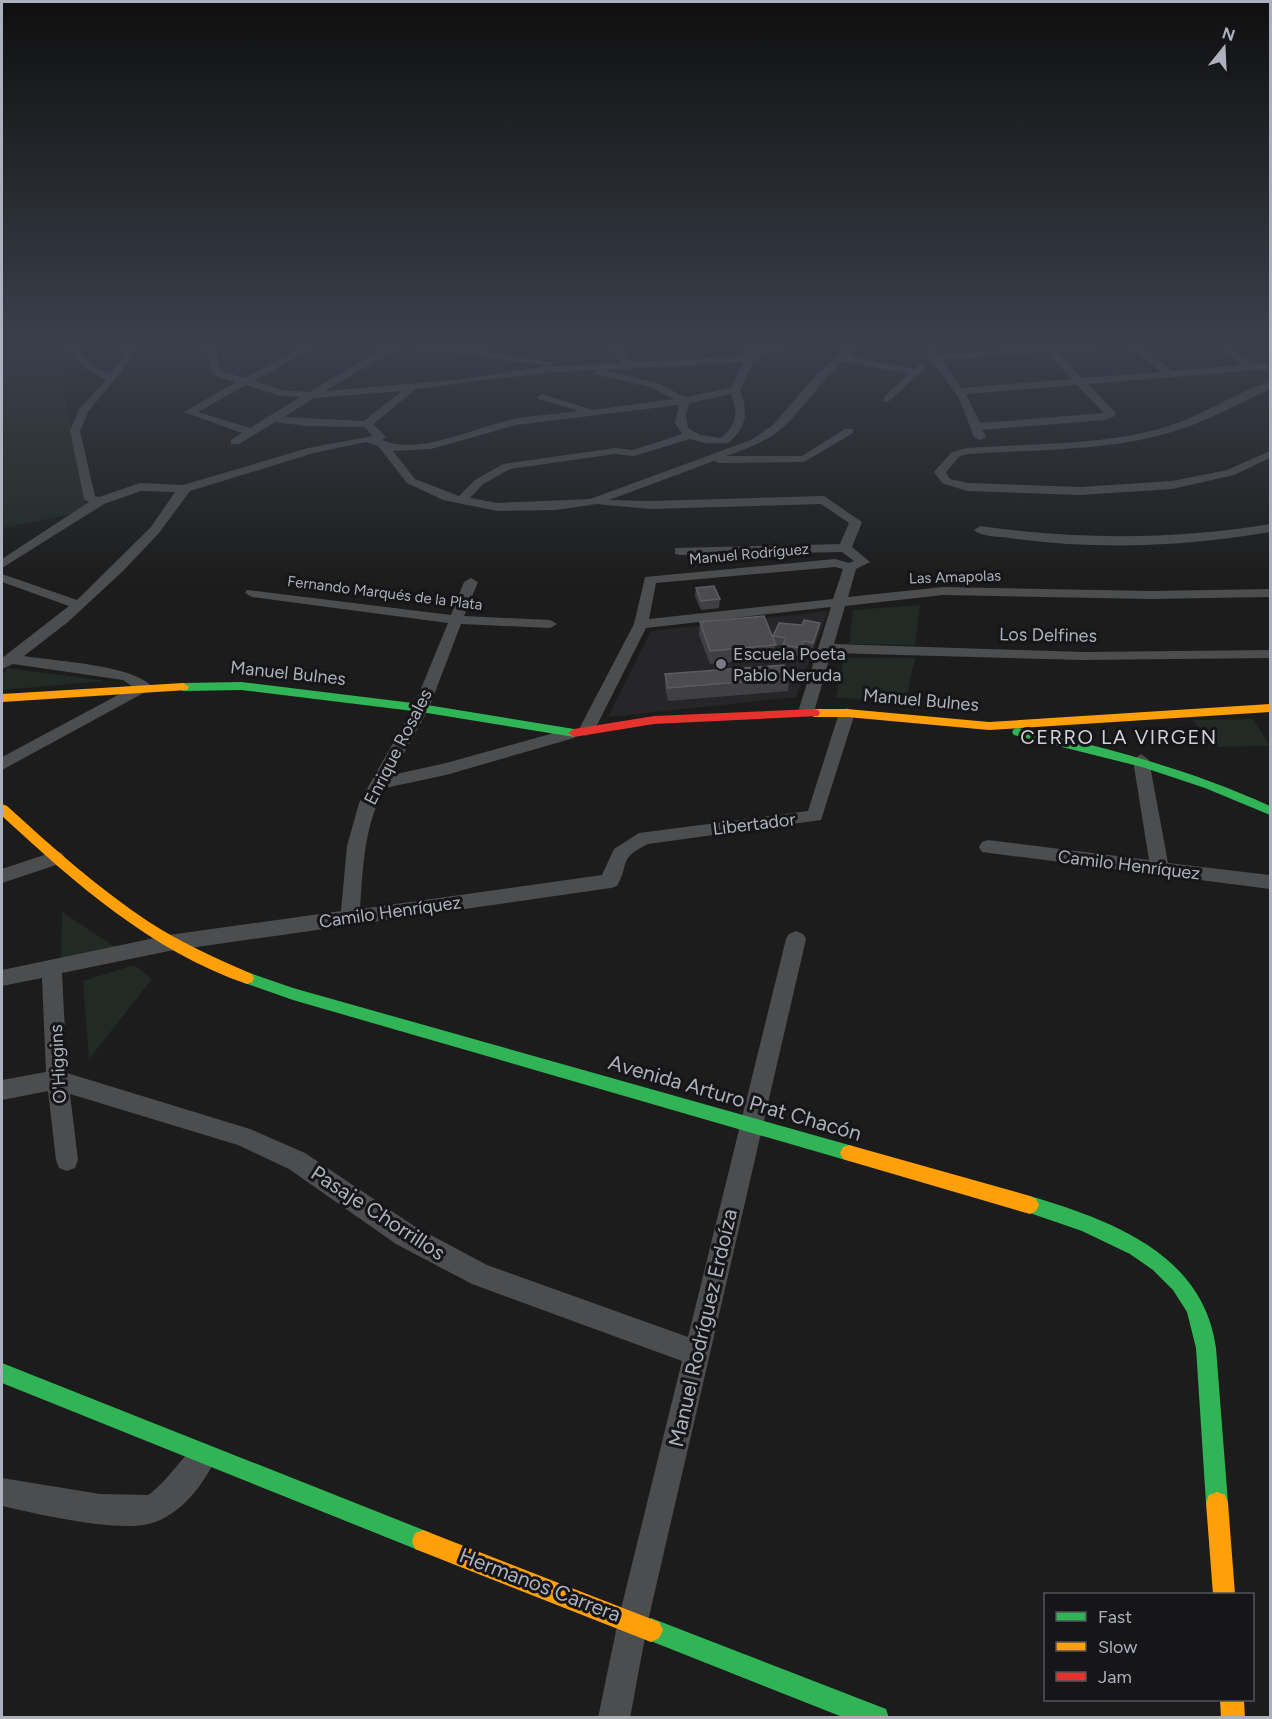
<svg xmlns="http://www.w3.org/2000/svg" width="1272" height="1719" viewBox="0 0 1272 1719" font-family="Figtree,sans-serif">
  <style>
    .built { fill: #262628 }
    .green { fill: #212a24 }
    .lines { fill: none; stroke-linecap: round; stroke-linejoin: round }
    .street { fill: #4c4d4f; fill-rule: evenodd }
    .fast { fill: #30b455; fill-rule: evenodd }
    .slow { fill: #ff9f0a; fill-rule: evenodd }
    .jam { fill: #e5322d; fill-rule: evenodd }
    .wall { fill: #404043 }
    .shaded-wall { fill: #2d2d2e }
    .building { fill: #4c4c50; stroke: #5b5c61; stroke-width: 1.5 }
    .poi-dot { fill: #7a7c85; stroke: #161618; stroke-width: 2 }
    .labels { text-anchor: middle; stroke-width: 6; stroke-linejoin: round; paint-order: stroke }
    .far-street-label { font-size: 15px; fill: #adb0bd; stroke: #161618 }
    .street-label { font-size: 18px; fill: #adb0bd; stroke: #161618 }
    .poi-label { font-size: 18px; fill: #adb0bd; stroke: #161618; text-anchor: start }
    .neighbourhood-label { font-size: 20px; letter-spacing: 1.5px; fill: #cfd0d9; stroke: #161618 }
    .near-street-label { font-size: 21px; fill: #adb0bd; stroke: #161618 }
  </style>
  <rect width="100%" height="100%" fill="#1c1c1c"/>
  <path class="built" d="M 828,611 L 796,697 L 608,717 L 651,631 Z"/>
  <path class="green" d="M 54,340 L 88,511 L 2,528 L 2,341 Z
    M 920,605 L 915,645 L 849,644 L 853,610 Z
    M 844,658 L 915,658 L 905,704 L 836,697 Z
    M 7,668 L 107,681 L 2,690 L 2,674 Z
    M 1253,719 L 1270,746 L 1210,747 L 1193,720 Z
    M 62,912 L 115,947 L 61,958 Z
    M 134,965 L 152,979 L 89,1059 L 83,981 Z"/>
  <g class="lines">
    <path class="street" d="M 59,340 L 69,340 L 93,366 L 110,374 L 121,359 L 124,340 L 134,340 L 131,359 L 88,412 L 80,431 L 95,496 L 99,497 L 140,483 L 183,485 L 308,448 L 373,436 L 364,427 L 306,426 L 275,422 L 239,444 L 231,444 L 231,440 L 242,433 L 184,412 L 236,382 L 212,375 L 203,340 L 213,340 L 221,371 L 244,378 L 315,340 L 327,340 L 254,381 L 282,390 L 309,392 L 397,340 L 470,349 L 490,340 L 502,340 L 482,351 L 554,363 L 549,366 L 401,346 L 325,391 L 456,380 L 541,367 L 622,363 L 604,340 L 613,340 L 632,362 L 746,356 L 751,340 L 761,340 L 757,353 L 787,340 L 800,340 L 754,361 L 740,390 C 749,414 747,426 728,443 L 705,443 L 690,439 L 634,456 L 615,454 L 510,469 L 483,484 L 470,498 L 497,503 L 590,499 L 751,440 L 773,425 L 816,375 L 855,340 L 865,340 L 849,356 L 914,369 L 921,364 L 926,367 L 888,402 L 884,401 L 884,397 L 908,374 L 843,361 C 820,382 803,410 780,430 C 764,443 745,449 726,456 L 802,456 L 845,429 L 853,429 L 853,433 L 804,462 L 719,463 L 714,461 L 609,500 L 649,501 L 824,496 L 862,522 L 852,547 L 870,562 L 856,569 L 848,597 L 943,587 L 1152,591 L 1270,589 L 1270,597 L 1152,599 L 943,595 L 845,606 L 834,644 L 1083,652 L 1270,650 L 1270,658 L 1083,660 L 831,653 L 814,712 L 806,717 L 798,712 L 831,607 L 646,628 L 594,731 L 586,736 L 578,731 L 634,624 L 645,577 L 835,559 L 849,563 L 854,561 L 842,552 L 680,555 L 675,554 L 675,548 L 840,544 L 849,523 L 821,504 L 649,509 L 597,504 L 556,510 L 497,511 L 443,500 L 407,483 L 378,446 L 366,442 L 314,453 L 190,491 L 159,533 L 124,570 L 68,622 L 24,656 C 53,661 135,665 152,687 L 149,690 L 2,770 L 2,757 L 133,687 L 123,680 L 13,664 L 2,669 L 2,658 L 69,606 L 2,582 L 2,574 L 77,600 L 151,527 L 175,492 L 141,491 L 104,504 L 2,568 L 2,559 L 89,502 L 84,499 L 70,431 L 79,409 L 106,380 L 87,370 ZM 744,362 L 731,388 L 685,397 L 657,383 L 603,370 ZM 595,370 L 595,374 L 650,387 L 674,399 L 593,410 L 542,394 L 537,397 L 538,399 L 579,411 C 558,414 535,415 514,419 C 475,427 419,456 382,440 L 386,437 L 373,424 L 416,389 L 541,373 ZM 246,385 L 281,396 L 300,397 L 250,428 L 198,412 ZM 402,391 L 364,421 L 284,417 L 314,398 ZM 731,394 C 738,413 737,424 721,438 L 700,435 L 688,428 L 686,415 L 689,403 ZM 679,405 L 675,423 L 682,434 L 633,450 L 615,448 L 503,464 L 475,480 L 459,496 L 415,479 L 393,451 L 431,449 L 516,425 ZM 835,567 L 843,569 L 833,599 L 649,619 L 656,583 Z
      M 235,340 L 247,340 L 239,345 Z
      M 925,340 L 935,340 L 937,355 L 1041,347 L 1036,340 L 1046,340 L 1051,346 L 1124,340 L 1173,340 L 1140,345 L 1172,371 L 1242,365 L 1211,340 L 1221,340 L 1253,364 L 1270,363 L 1270,369 L 1088,384 L 1115,412 L 1115,416 L 1105,420 L 982,430 L 986,437 L 980,440 L 974,437 L 959,398 L 926,354 ZM 1129,346 L 1161,372 L 1082,378 L 1056,351 ZM 1046,352 L 1072,379 L 962,388 L 941,360 ZM 1077,385 L 1104,413 L 980,423 L 966,394 Z
      M 1270,382 L 1270,389 C 1240,403 1210,420 1178,430 C 1110,452 1038,449 968,454 L 960,456 L 946,472 L 950,479 L 968,483 L 1080,487 L 1172,481 L 1227,470 L 1270,451 L 1270,458 L 1234,475 L 1172,489 L 1080,495 L 967,491 L 942,483 L 934,472 L 952,452 L 967,448 C 1034,443 1104,446 1169,426 C 1204,415 1235,392 1270,382 Z
      M 1270,524 L 1270,532 C 1184,547 1096,550 1009,538 C 998,536 981,537 974,530 L 980,526 C 1077,540 1173,540 1270,524 Z
      M 471,578 L 478,582 L 464,616 L 550,620 L 557,624 L 550,628 L 461,624 L 429,708 L 392,775 L 446,763 L 568,729 L 576,734 L 574,738 L 446,775 L 385,788 C 364,825 363,867 360,909 L 602,875 L 614,849 L 639,833 L 808,811 L 839,713 L 847,708 L 855,713 L 821,820 L 648,844 C 617,859 630,864 617,886 L 611,888 L 169,951 L 62,973 L 67,1073 L 250,1129 L 305,1153 L 414,1226 L 487,1265 L 688,1337 L 786,939 L 789,934 L 796,931 L 803,934 L 806,939 L 648,1621 L 630,1718 L 598,1718 L 618,1621 L 682,1361 L 472,1284 L 396,1244 L 289,1169 L 238,1145 L 70,1094 L 78,1160 L 75,1168 L 67,1171 L 59,1168 L 56,1160 L 48,1091 L 2,1100 L 2,1080 L 46,1072 L 42,978 L 2,986 L 2,970 L 169,935 L 341,911 L 347,846 L 359,803 L 413,708 L 448,623 L 252,597 L 245,593 L 247,590 L 451,615 L 464,582 Z
      M 1141,754 L 1149,760 L 1168,863 L 1270,875 L 1270,889 L 982,852 L 979,847 L 982,842 L 988,840 L 1149,860 L 1133,760 Z
      M 56,851 L 62,853 L 65,858 L 62,863 L 2,883 L 2,869 Z
      M 202,1443 L 212,1447 L 216,1457 C 204,1485 180,1516 149,1524 C 113,1532 38,1514 2,1506 L 2,1478 L 100,1494 L 148,1495 C 169,1481 185,1450 202,1443 Z"/>
    <path class="fast" d="M 241,682 L 421,704 L 574,729 L 580,733 L 574,737 L 421,712 L 241,690 L 183,691 L 177,687 L 183,683 Z
      M 1018,728 C 1105,747 1189,769 1270,806 L 1270,815 L 1205,788 L 1142,767 L 1014,735 L 1012,732 L 1014,729 Z
      M 247,972 L 293,988 L 849,1145 L 855,1147 L 858,1153 L 855,1159 L 849,1161 L 293,1000 L 242,982 L 240,978 L 242,974 Z
      M 1030,1196 C 1110,1220 1203,1253 1216,1348 L 1228,1503 L 1225,1511 L 1217,1514 L 1209,1511 L 1206,1503 L 1196,1348 L 1187,1312 L 1173,1290 L 1153,1270 L 1130,1254 L 1082,1231 L 1024,1211 L 1021,1205 L 1024,1199 Z
      M 2,1363 L 431,1533 L 434,1541 L 431,1549 L 423,1552 L 2,1383 Z
      M 651,1618 L 886,1709 L 889,1718 L 845,1718 L 643,1638 L 639,1630 L 643,1622 Z"/>
    <path class="slow" d="M 183,683 L 189,687 L 187,690 L 2,702 L 2,694 Z
      M 1270,704 L 1270,712 L 989,730 L 847,717 L 814,717 L 808,713 L 814,709 L 847,709 L 989,722 Z
      M 2,804 L 7,806 C 52,847 98,888 149,922 C 182,943 217,959 252,974 L 254,978 L 252,982 L 247,984 C 151,951 75,883 2,816 Z
      M 849,1145 L 1030,1196 L 1036,1199 L 1039,1205 L 1036,1211 L 1030,1214 L 849,1161 L 843,1159 L 840,1153 L 843,1147 Z
      M 1217,1492 L 1225,1495 L 1228,1503 L 1235,1594 L 1213,1594 L 1206,1503 L 1209,1495 Z
      M 423,1530 L 659,1622 L 663,1630 L 659,1638 L 651,1642 L 415,1549 L 412,1541 L 415,1533 Z
      M 1220,1700 L 1244,1700 L 1245,1718 L 1221,1718 Z"/>
    <path class="jam" d="M 814,709 L 818,710 L 820,713 L 818,716 L 654,724 L 574,737 L 568,733 L 574,729 L 654,716 Z"/>
  </g>
  <path class="wall" d="M 696,588 L 720,599 L 719,608 L 701,610 L 695,596 Z
    M 700,622 L 773,639 L 773,636 L 802,625 L 820,623 L 819,632 L 812,651 L 802,649 L 800,657 L 782,653 L 783,646 L 775,645 L 774,658 L 710,664 L 699,635 Z
    M 665,674 L 789,678 L 788,691 L 668,701 L 665,687 Z"/>
  <path class="shaded-wall" d="M 820,623 L 819,632 L 812,651 L 813,643 Z"/>
  <path class="building" d="M 714,586 L 720,599 L 701,601 L 696,588 Z
    M 764,616 L 776,645 L 710,651 L 700,622 Z
    M 804,620 L 820,623 L 813,643 L 804,641 L 801,648 L 783,645 L 786,638 L 773,636 L 779,623 L 802,625 Z
    M 784,665 L 789,678 L 668,688 L 665,674 Z"/>
  <linearGradient id="sky" x2="0" y2="1"><stop stop-color="#0f0f0f"/><stop offset="0.59" stop-color="#3a404b"/><stop offset="1" stop-color="#3a404b" stop-opacity="0"/></linearGradient>
  <rect width="1272" height="581" fill="url(#sky)"/>
  <circle class="poi-dot" cx="721" cy="664" r="6"/>
  <g class="labels">
    <g class="far-street-label">
      <text transform="translate(749 554) rotate(-5)" y="5">Manuel Rodríguez</text>
      <text transform="translate(955 577) rotate(-2)" y="5">Las Amapolas</text>
      <text transform="translate(385 593) rotate(7)" y="5">Fernando Marqués de la Plata</text>
    </g>
    <g class="street-label">
      <text transform="translate(1048 635) rotate(1)" y="6">Los Delfines</text>
      <text transform="translate(288 673) rotate(6)" y="6">Manuel Bulnes</text>
      <text transform="translate(921 700) rotate(5)" y="6">Manuel Bulnes</text>
      <text transform="translate(398 747) rotate(-63)" y="6">Enrique Rosales</text>
      <text transform="translate(754 824) rotate(-7)" y="6">Libertador</text>
      <text transform="translate(1129 865) rotate(7)" y="6">Camilo Henríquez</text>
      <text transform="translate(390 912) rotate(-8)" y="6">Camilo Henríquez</text>
      <text transform="translate(58 1064) rotate(-93)" y="6">O'Higgins</text>
    </g>
    <g class="poi-label">
      <text x="733" y="660">Escuela Poeta<tspan x="733" dy="21">Pablo Neruda</tspan></text>
    </g>
    <g class="neighbourhood-label">
      <text x="1119" y="744">CERRO LA VIRGEN</text>
    </g>
    <g class="near-street-label">
      <text transform="translate(735 1098) rotate(16)" y="7">Avenida Arturo Prat Chacón</text>
      <text transform="translate(378 1213) rotate(33)" y="7">Pasaje Chorrillos</text>
      <text transform="translate(703 1328) rotate(-77)" y="7">Manuel Rodríguez Erdoíza</text>
      <text transform="translate(540 1585) rotate(21)" y="7">Hermanos Carrera</text>
    </g>
  </g>
  <rect width="1272" height="1719" fill="none" stroke="#adb0bd" stroke-width="6"/>
  <rect x="1044" y="1593" width="210" height="108" fill="#161618" stroke="#52545a" stroke-width="1.5"/>
  <rect x="1056" y="1612" width="30" height="9" fill="#30b455" stroke="#52545a" stroke-width="1.5"/>
  <text x="1098" y="1623" font-size="18" fill="#adb0bd">Fast</text>
  <rect x="1056" y="1642" width="30" height="9" fill="#ff9f0a" stroke="#52545a" stroke-width="1.5"/>
  <text x="1098" y="1653" font-size="18" fill="#adb0bd">Slow</text>
  <rect x="1056" y="1672" width="30" height="9" fill="#e5322d" stroke="#52545a" stroke-width="1.5"/>
  <text x="1098" y="1683" font-size="18" fill="#adb0bd">Jam</text>
  <g transform="translate(1224 48) rotate(18)" stroke="#161618" stroke-width="4.5" paint-order="stroke">
  <path d="M0-4.5L10 22L0 15L-10 22Z" fill="#adb0bd"/>
  <text y="-9" font-size="16" font-weight="bold" text-anchor="middle" fill="#adb0bd">N</text>
  </g>
</svg>
